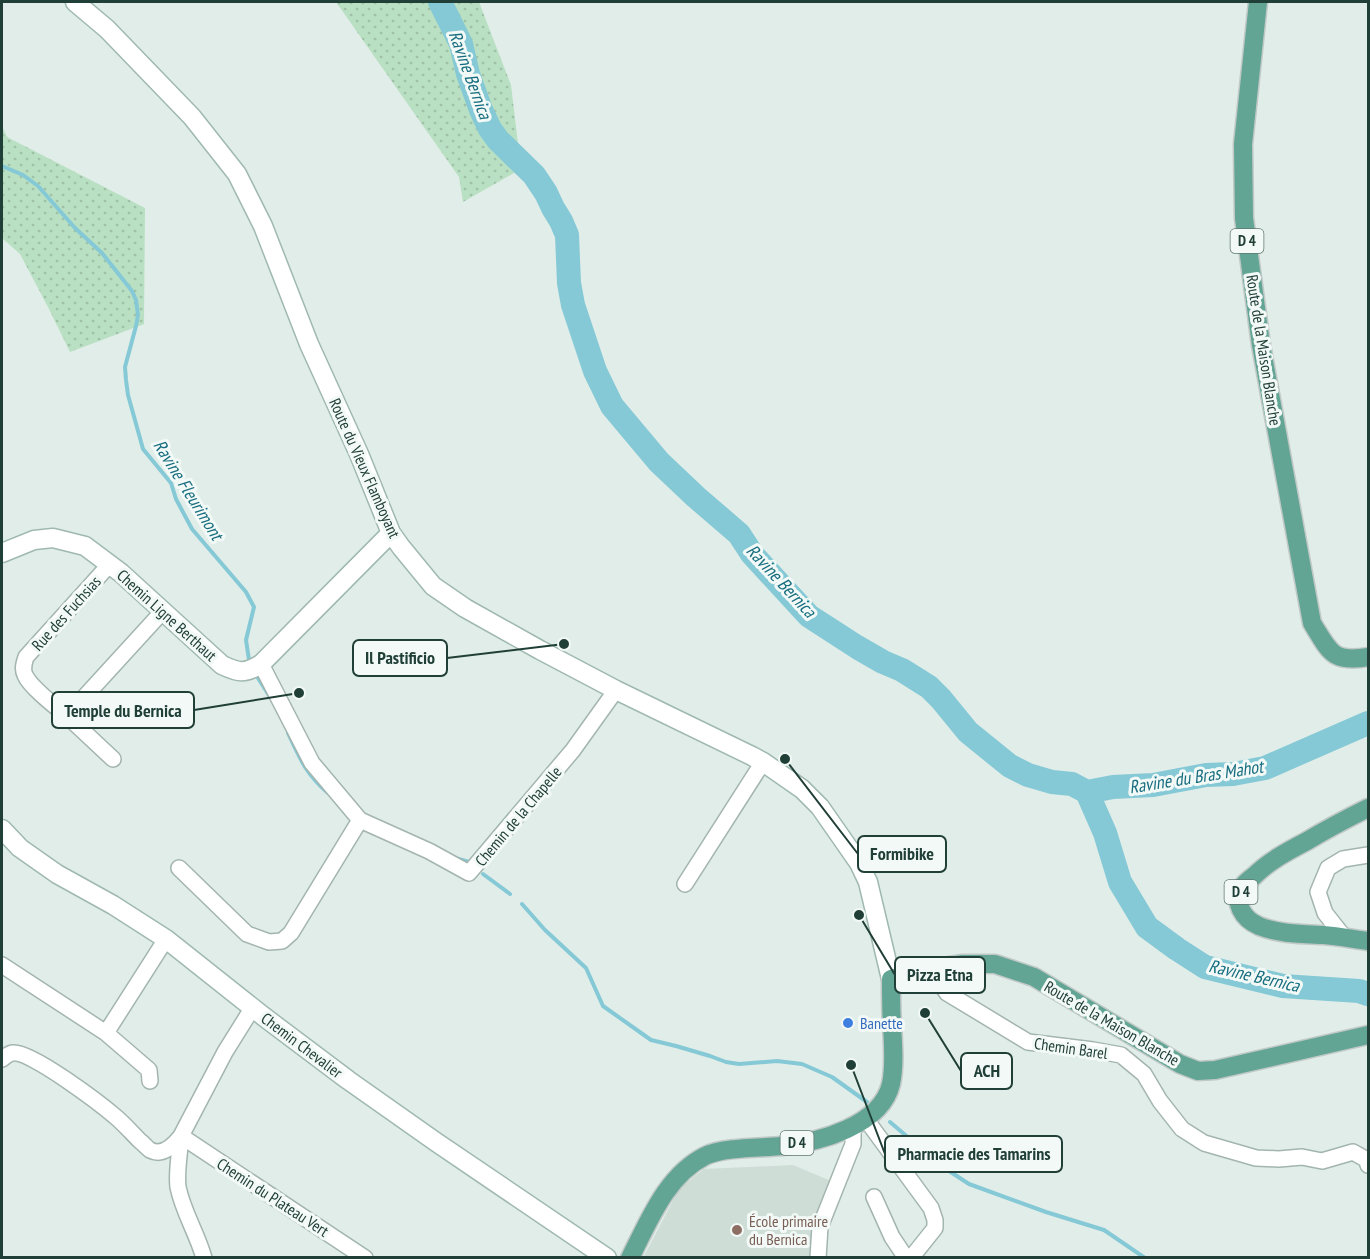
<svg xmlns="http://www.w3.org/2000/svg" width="1370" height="1259" viewBox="0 0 1370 1259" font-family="'PT Sans Narrow',sans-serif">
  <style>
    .built { fill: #cfddd7 }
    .grass { fill: url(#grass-dots) }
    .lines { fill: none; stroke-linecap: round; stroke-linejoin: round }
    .stream { stroke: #85c9d6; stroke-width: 4 }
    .river { stroke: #85c9d6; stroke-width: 24 }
    .street-casing { stroke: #a3b5af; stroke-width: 18 }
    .secondary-casing { stroke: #9fb9b0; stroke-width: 21 }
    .primary-casing { stroke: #c1c9c7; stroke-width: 21 }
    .street { stroke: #fff; stroke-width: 15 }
    .secondary { stroke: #fff; stroke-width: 18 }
    .primary { stroke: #63a595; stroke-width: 18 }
    .shop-dot { fill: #3f7fe0; stroke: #f2f9f6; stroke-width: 2 }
    .education-dot { fill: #8d6e63; stroke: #f2f9f6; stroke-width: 2 }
    .labels { text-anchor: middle; stroke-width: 6; stroke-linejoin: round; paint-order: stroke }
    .shield { fill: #f2f9f6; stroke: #5f7770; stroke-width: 1.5 }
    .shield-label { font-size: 15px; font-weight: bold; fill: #203f37 }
    .street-label { font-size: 16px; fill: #203f37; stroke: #f2f9f6 }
    .shop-label { font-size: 16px; fill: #366cbe; stroke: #f2f9f6; text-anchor: start }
    .education-label { font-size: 16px; fill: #785e54; stroke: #f2f9f6; text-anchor: start }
    .water-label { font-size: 18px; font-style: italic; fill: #166d7f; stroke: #f2f9f6 }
    .leader { fill: none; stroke: #203f37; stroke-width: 2 }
    .callout-dot { fill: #203f37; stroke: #f2f9f6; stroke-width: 2 }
    .callout { fill: #f2f9f6; stroke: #203f37; stroke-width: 2 }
    .callout-label { font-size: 18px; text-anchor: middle; font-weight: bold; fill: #203f37 }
  </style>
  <defs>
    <pattern id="grass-dots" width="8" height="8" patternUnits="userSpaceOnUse" patternTransform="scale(1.5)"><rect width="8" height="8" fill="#b9e0c3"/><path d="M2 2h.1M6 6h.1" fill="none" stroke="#9fc1a8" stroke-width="1.8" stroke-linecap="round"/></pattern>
  </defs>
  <rect width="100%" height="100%" fill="#e1ede8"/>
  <path class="built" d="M 793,1165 L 831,1181 L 809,1253 L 810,1257 L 643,1258 L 679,1189 L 704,1169 Z"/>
  <path class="grass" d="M 336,2 L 479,2 L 511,85 L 521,169 L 463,202 L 459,177 Z
    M 2,126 L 7,137 L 145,208 L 144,324 L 70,352 L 49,309 L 20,254 L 2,238 Z"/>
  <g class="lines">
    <path class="stream" d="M 2,166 L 23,175 L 38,186 L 75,228 L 102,253 L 132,291 L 136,300 L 138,315 L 136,326 L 125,367 L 126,380 L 128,395 L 143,449 L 171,483 L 176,499 L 192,529 L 246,592 L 254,607 L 246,640 L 249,660
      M 258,678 L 270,697
      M 288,733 C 300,759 306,774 328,793
      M 455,858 L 469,862
      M 483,874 L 510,894
      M 522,904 L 545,930 L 586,968 L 603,1006 L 651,1040 L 676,1046 L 710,1056 L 726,1062 L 739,1064 L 777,1061 L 802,1064 L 832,1077 L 867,1102
      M 890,1122 L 943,1167 L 969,1184 L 1046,1212 L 1104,1230 L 1145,1258"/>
    <path class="river" d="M 440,2 L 461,44 L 468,74 L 481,110 L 490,129 L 498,140 L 534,175 L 546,193 L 553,208 L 561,221 L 567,235 L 569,283 L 573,305 L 595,371 L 612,406 L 659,462 L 696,497 L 739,534 L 752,554 L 809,616 L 857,647 L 883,662 L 902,670 L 929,687 L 941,699 L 968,732 L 1010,766 L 1028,775 L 1052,782 L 1072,784 L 1087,792 L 1105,833 L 1120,882 L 1147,927 L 1177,949 L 1205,967 L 1283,986 L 1359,991 L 1368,994
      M 1087,792 L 1113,787 L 1153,785 L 1206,775 L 1233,774 L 1265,768 L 1368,723"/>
    <defs>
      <path id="street" d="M 110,564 L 26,657 C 24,663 22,669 25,675 C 30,687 56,707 67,716 L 163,611
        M 261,664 L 312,763 L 360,820 L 429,851 L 469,873 L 573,750 L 616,690
        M 67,716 L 113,759
        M 179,868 L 247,934 L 269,942 L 282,941 L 291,933 L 360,820
        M 685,884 L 763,762
        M 1344,937 L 1325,913 L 1318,892 L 1328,868 L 1343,859 L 1368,855
        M 2,965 L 106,1033 L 166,939
        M 930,969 L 947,993 L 1028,1042 L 1093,1050 L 1121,1055 L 1144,1074 L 1160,1101 L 1182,1129 L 1204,1143 L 1256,1158 L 1279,1159 L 1302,1157 L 1322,1161 L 1353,1152 L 1367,1160 L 1368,1165
        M 106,1033 L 149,1070 L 150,1081
        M 2,1059 C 5,1057 9,1053 13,1053 C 30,1050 102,1105 117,1118 C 125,1125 132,1133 140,1141 C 143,1143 147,1148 150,1150 C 163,1157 174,1145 181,1136 L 225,1052 L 253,1007
        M 865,1118 L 931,1208 L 935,1220 L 935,1228 L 911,1258
        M 181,1136 L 365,1258
        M 181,1136 C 180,1152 176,1172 178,1187 C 183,1212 197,1233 204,1258
        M 874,1197 L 892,1237 L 906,1258
        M 818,1258 L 820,1227 L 853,1144 L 853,1127"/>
      <path id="secondary" d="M 75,2 L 107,29 L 192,117 L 237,174 L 263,226 L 309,344 L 359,454 L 391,533 L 401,547 L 433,586 L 465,608 L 540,650 L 616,690 L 752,756 L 763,762 L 802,789 L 820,807 L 859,863 L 868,882 L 891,979
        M 2,553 L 34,540 L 53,538 L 85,546 L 121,573 L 222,665 C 239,673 245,674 261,664 L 391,533
        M 2,829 L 20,848 L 57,874 L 113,905 L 166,939 L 263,1016 L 348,1080 L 436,1142 L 607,1258"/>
      <path id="primary" d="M 1258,2 L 1243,144 L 1244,218 L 1261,345 L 1312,623 C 1330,652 1332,663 1368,657
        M 1368,808 C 1348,818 1327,829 1307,841 C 1288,851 1269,861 1254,876 C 1250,879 1246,882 1243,886 C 1232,902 1243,919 1259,926 C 1279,934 1301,934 1323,935 C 1338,936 1353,939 1368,941
        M 630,1258 C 649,1221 666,1176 705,1156 C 723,1147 761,1148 782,1146 C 819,1142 881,1126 891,1084 C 895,1065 893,1044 892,1025 C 891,1009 891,994 891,979 L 930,969 L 963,964 L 995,964 L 1034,977 L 1180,1064 L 1198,1071 L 1215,1070 L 1368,1035"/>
    </defs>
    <use href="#street" class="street-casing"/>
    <use href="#secondary" class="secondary-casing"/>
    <use href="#primary" class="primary-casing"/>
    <use href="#street" class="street"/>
    <use href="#secondary" class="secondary"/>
    <use href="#primary" class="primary"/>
  </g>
  <circle class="shop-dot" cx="848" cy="1023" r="6"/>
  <circle class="education-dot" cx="737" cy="1230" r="6"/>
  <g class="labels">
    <g class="shield">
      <rect x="1230.5" y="229" width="33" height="24" rx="4.5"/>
      <rect x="1224.5" y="880" width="33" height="24" rx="4.5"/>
      <rect x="780.5" y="1131" width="33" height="24" rx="4.5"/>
    </g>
    <g class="shield-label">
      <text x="1247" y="246">D 4</text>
      <text x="1241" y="897">D 4</text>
      <text x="797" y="1148">D 4</text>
    </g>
    <g class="street-label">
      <text transform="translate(1264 350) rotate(81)" y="6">Route de la Maison Blanche</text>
      <text transform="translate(365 468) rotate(66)" y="6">Route du Vieux Flamboyant</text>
      <text transform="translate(66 613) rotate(-48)" y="6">Rue des Fuchsias</text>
      <text transform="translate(167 615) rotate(42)" y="6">Chemin Ligne Berthaut</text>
      <text transform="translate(518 816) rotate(-50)" y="6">Chemin de la Chapelle</text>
      <text transform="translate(1112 1023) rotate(30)" y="6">Route de la Maison Blanche</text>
      <text transform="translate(302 1045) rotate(37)" y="6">Chemin Chevalier</text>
      <text transform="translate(1071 1048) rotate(8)" y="6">Chemin Barel</text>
      <text transform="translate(273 1197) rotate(33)" y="6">Chemin du Plateau Vert</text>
    </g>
    <g class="shop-label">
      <text x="860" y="1029">Banette</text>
    </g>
    <g class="education-label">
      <text x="749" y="1227">École primaire<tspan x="749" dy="18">du Bernica</tspan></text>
    </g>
    <g class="water-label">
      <text transform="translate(470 75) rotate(70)" y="6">Ravine Bernica</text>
      <text transform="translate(188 490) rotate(58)" y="6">Ravine Fleurimont</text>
      <text transform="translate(781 581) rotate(47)" y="6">Ravine Bernica</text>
      <text transform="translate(1196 777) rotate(-9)" y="6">Ravine du Bras Mahot</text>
      <text transform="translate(1254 976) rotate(13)" y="6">Ravine Bernica</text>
    </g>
  </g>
  <path class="leader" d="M564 644L447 658M299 693L194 710M785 759L858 854M859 915L895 975M925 1013L961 1071M851 1065L885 1154"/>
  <g class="callout-dot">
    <circle cx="564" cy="644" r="6"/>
    <circle cx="299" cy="693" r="6"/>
    <circle cx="785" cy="759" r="6"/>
    <circle cx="859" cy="915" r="6"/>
    <circle cx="925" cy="1013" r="6"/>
    <circle cx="851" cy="1065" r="6"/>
  </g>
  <g class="callout">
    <rect x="353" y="640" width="94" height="36" rx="6"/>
    <rect x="52" y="692" width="142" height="36" rx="6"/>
    <rect x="858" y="836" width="88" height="36" rx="6"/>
    <rect x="895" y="957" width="90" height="36" rx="6"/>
    <rect x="961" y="1053" width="51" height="36" rx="6"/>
    <rect x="885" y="1136" width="177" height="36" rx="6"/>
  </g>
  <g class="callout-label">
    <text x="400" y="664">Il Pastificio</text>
    <text x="123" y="717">Temple du Bernica</text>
    <text x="902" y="860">Formibike</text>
    <text x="940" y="981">Pizza Etna</text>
    <text x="987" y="1077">ACH</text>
    <text x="974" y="1160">Pharmacie des Tamarins</text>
  </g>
  <rect width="1370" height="1259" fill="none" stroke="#203f37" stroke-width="6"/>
</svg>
